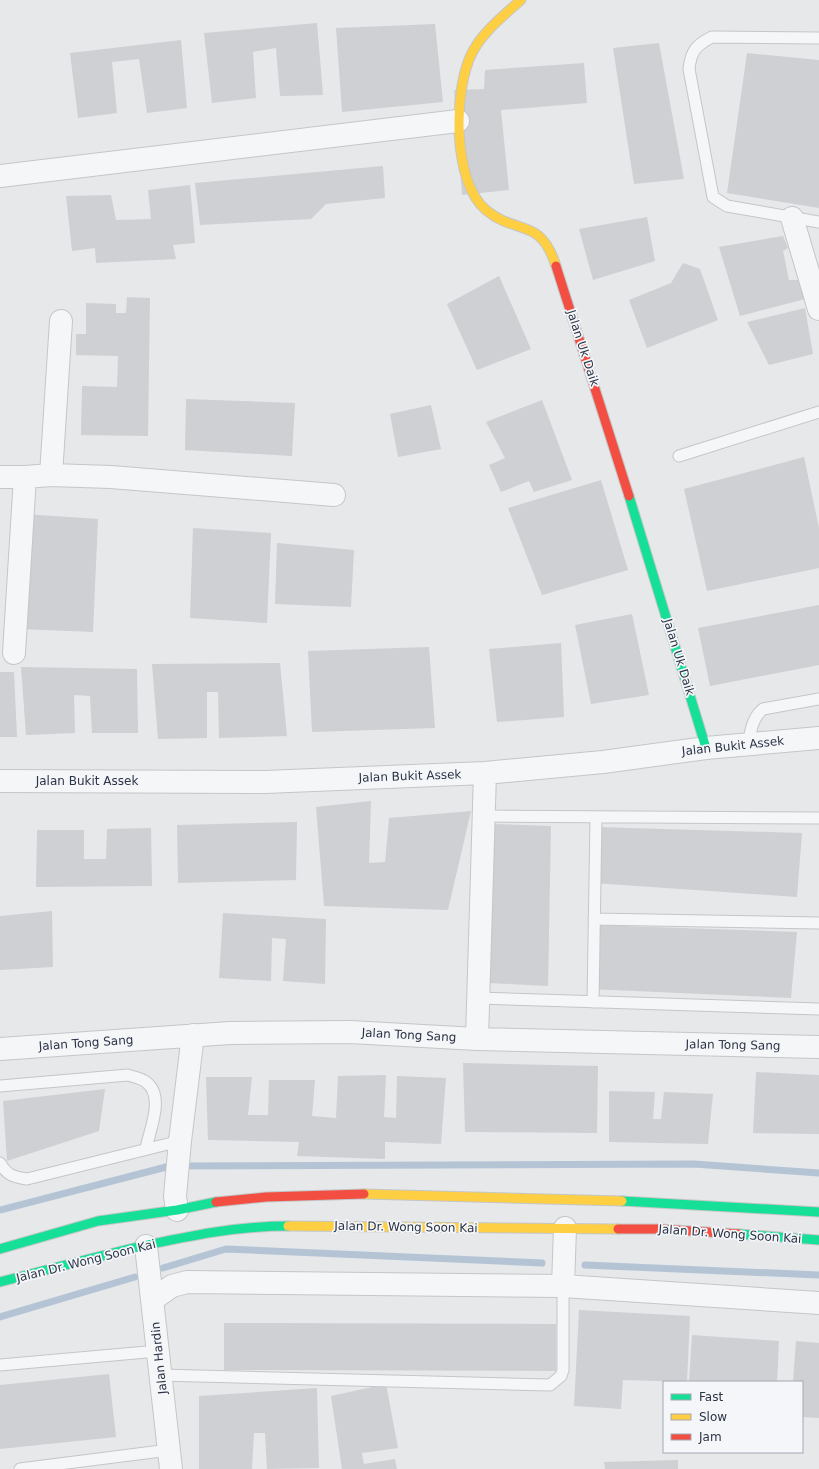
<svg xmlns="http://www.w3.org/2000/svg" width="819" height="1469" viewBox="0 0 819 1469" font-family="'DejaVu Sans',sans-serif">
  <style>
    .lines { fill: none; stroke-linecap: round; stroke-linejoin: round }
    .stream { stroke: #b4c4d5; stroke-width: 7 }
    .building { fill: #ced0d3 }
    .lane-casing { stroke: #c4c6c8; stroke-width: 13 }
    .street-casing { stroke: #c4c6c8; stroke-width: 24 }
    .fast-casing { stroke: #c4c6c8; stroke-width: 11 }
    .slow-casing { stroke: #c4c6c8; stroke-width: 11 }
    .jam-casing { stroke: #c4c6c8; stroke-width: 11 }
    .lane { stroke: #f5f6f7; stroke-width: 11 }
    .street { stroke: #f5f6f7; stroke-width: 22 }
    .fast { stroke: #16e098; stroke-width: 9 }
    .slow { stroke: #ffcf43; stroke-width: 9 }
    .jam { stroke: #f24e42; stroke-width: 9 }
    .labels { text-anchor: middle; stroke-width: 3.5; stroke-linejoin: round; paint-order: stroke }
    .street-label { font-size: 12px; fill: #2b3445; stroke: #f4f6f9 }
  </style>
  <rect width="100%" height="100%" fill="#e6e8ea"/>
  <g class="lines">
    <path class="stream" d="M 0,1210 L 170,1166 L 694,1164 L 819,1173
      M 585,1265 L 819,1275
      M 163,1268 L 226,1249 L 542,1263
      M 0,1317 L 135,1277"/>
  </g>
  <path class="building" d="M 317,23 L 323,95 L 280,96 L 276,48 L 253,52 L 256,98 L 212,103 L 204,33 Z
    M 435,24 L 443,102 L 342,112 L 336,28 Z
    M 181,40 L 187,108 L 147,113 L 139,59 L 112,62 L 117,113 L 78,118 L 70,53 Z
    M 659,43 L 684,179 L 634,184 L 613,48 Z
    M 747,53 L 819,60 L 819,208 L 727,193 Z
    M 584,63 L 587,103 L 501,110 L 509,190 L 462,195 L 454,90 L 484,89 L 485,70 Z
    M 383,166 L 385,198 L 326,204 L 311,219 L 200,225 L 195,183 Z
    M 190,185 L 195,243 L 173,245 L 176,259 L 96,263 L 95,248 L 72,251 L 66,196 L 111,195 L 116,220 L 151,219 L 148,190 Z
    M 647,217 L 655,261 L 593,280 L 579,229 Z
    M 783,236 L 788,248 L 783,251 L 789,280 L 801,280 L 805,299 L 740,316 L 719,247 Z
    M 683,263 L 700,269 L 718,320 L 647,348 L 629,300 L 671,283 Z
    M 499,276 L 531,349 L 477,370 L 447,304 Z
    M 127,297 L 150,298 L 148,436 L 81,435 L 82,386 L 117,387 L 118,356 L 76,355 L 76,334 L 86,334 L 86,303 L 116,304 L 116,313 L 126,313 Z
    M 805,308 L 813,354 L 769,365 L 747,322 Z
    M 186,399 L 295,403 L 292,456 L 185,450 Z
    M 542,400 L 572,480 L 534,492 L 529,481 L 501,492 L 489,465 L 505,458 L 486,422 Z
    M 431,405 L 441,449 L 398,457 L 390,414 Z
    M 804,457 L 819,528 L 819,568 L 707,591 L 684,489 Z
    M 601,480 L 628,570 L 542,595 L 508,508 Z
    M 24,514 L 98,519 L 93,632 L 19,629 Z
    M 193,528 L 271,533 L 267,623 L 190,618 Z
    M 277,543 L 354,550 L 351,607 L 275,604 Z
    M 819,605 L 819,665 L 710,686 L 698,628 Z
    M 632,614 L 649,695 L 591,704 L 575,625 Z
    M 561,643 L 564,717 L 497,722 L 489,649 Z
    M 429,647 L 435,728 L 312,732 L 308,651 Z
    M 280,663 L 287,736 L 219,738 L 218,692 L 207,692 L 207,738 L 158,739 L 152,664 Z
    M 21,667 L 137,669 L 138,733 L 92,733 L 90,696 L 74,695 L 75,733 L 26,735 Z
    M 0,672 L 14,672 L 17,737 L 0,737 Z
    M 371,801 L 369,863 L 385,862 L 389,818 L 471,811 L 448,910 L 324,906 L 316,807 Z
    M 297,822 L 296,880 L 178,883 L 177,825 Z
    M 492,824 L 551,826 L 548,986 L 488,983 Z
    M 596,827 L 802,833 L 797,897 L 593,883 Z
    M 151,828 L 152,886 L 36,887 L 37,830 L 84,830 L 84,859 L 106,859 L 107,829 Z
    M 52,911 L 53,967 L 0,970 L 0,916 Z
    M 223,913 L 326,919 L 325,984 L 283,981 L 286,939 L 272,938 L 271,981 L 219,978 Z
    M 592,925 L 797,932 L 791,998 L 589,989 Z
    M 463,1063 L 598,1066 L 597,1133 L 465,1132 Z
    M 756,1072 L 819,1075 L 819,1134 L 753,1133 Z
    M 386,1075 L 384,1117 L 396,1118 L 397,1076 L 446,1078 L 441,1144 L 385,1142 L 385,1159 L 297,1156 L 299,1142 L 208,1140 L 206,1077 L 252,1077 L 248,1115 L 268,1115 L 269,1080 L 315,1080 L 312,1116 L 336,1118 L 338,1076 Z
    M 105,1089 L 99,1131 L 7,1161 L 3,1101 Z
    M 609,1091 L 655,1092 L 653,1119 L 661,1119 L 664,1092 L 713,1094 L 708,1144 L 609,1142 Z
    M 579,1310 L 690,1316 L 687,1382 L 623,1380 L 621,1409 L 574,1406 Z
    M 224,1323 L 556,1324 L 556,1371 L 224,1370 Z
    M 692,1335 L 779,1341 L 777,1382 L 689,1382 Z
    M 796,1341 L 819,1343 L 819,1418 L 802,1417 L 802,1382 L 793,1382 Z
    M 109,1374 L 116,1437 L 0,1449 L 0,1385 Z
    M 386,1384 L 398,1448 L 362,1453 L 364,1464 L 395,1459 L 397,1469 L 342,1469 L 331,1396 Z
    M 317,1388 L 319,1468 L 267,1469 L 265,1433 L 254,1433 L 252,1469 L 199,1469 L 199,1396 Z
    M 678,1460 L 678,1469 L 605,1469 L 604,1462 Z"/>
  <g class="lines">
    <defs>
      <path id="lane" d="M 819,38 L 712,37 C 696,45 691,51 689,69 L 713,197 L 727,206 L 819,222
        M 679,456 L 819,412
        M 748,744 C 751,731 752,718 763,709 L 819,699
        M 483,816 L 819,818
        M 594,919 L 819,923
        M 478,998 L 819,1009
        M 593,1002 L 596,817
        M 0,1086 L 128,1075 C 133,1077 141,1078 146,1082 C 165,1096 150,1129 146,1148
        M 0,1163 C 7,1175 13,1177 27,1179 L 180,1141
        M 0,1365 L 158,1351
        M 161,1375 L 550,1385 L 561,1376 L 563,1370 L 563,1286
        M 20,1469 L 169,1450"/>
      <path id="street" d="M 0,176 L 458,121
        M 792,218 L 819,309
        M 51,475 L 61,321
        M 0,477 L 25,477 L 51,475 L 111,477 L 334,495
        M 14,653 L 25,477
        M 0,781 L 265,782 L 485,773 L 603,762 L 706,748 L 819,738
        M 477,1039 L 485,773
        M 0,1049 L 230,1033 L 350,1032 L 477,1039 L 819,1047
        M 177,1210 L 175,1196 L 180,1141 L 193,1035
        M 146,1246 L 171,1469
        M 563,1286 L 565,1228
        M 152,1300 L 172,1286 L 187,1282 L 563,1286 L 819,1303"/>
      <path id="fast" d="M 629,496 L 706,748
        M 622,1201 L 819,1212
        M 739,1234 L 819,1240
        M 0,1249 L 98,1221 L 177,1210 L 216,1202
        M 0,1282 C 46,1270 92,1258 138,1247 C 189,1236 236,1226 288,1226"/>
      <path id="slow" d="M 521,0 C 504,15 484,31 473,51 C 453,87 452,182 486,210 C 517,236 540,216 556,266
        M 364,1194 L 622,1201
        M 288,1226 L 618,1229"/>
      <path id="jam" d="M 556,266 L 629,496
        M 216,1202 L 266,1197 L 364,1194
        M 618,1229 L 659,1229 L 739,1234"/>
    </defs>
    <use href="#lane" class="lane-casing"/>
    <use href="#street" class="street-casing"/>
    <use href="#fast" class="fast-casing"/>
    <use href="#slow" class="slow-casing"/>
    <use href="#jam" class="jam-casing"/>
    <use href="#lane" class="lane"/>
    <use href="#street" class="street"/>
    <use href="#fast" class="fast"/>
    <use href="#slow" class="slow"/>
    <use href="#jam" class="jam"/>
  </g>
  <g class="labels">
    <g class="street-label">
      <text transform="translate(583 348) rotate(72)" y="4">Jalan Uk Daik</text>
      <text transform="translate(679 657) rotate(73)" y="4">Jalan Uk Daik</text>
      <text transform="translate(733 746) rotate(-6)" y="4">Jalan Bukit Assek</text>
      <text transform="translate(410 776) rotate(-2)" y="4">Jalan Bukit Assek</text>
      <text x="87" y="785">Jalan Bukit Assek</text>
      <text transform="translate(409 1035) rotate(3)" y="4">Jalan Tong Sang</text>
      <text transform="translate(86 1043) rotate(-4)" y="4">Jalan Tong Sang</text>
      <text transform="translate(733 1045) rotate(1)" y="4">Jalan Tong Sang</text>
      <text transform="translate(406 1227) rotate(1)" y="4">Jalan Dr. Wong Soon Kai</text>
      <text transform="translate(730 1234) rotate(4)" y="4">Jalan Dr. Wong Soon Kai</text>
      <text transform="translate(86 1261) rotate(-14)" y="4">Jalan Dr. Wong Soon Kai</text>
      <text transform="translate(159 1358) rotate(-96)" y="4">Jalan Hardin</text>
    </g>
  </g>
  <rect x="663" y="1381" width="140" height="72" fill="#f4f6f9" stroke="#a4a8b1"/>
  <rect x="671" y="1394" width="20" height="6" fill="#16e098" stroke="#a4a8b1"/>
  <text x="699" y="1401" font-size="12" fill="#2b3445">Fast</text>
  <rect x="671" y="1414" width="20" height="6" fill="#ffcf43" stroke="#a4a8b1"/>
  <text x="699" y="1421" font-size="12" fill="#2b3445">Slow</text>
  <rect x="671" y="1434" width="20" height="6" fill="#f24e42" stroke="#a4a8b1"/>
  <text x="699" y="1441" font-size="12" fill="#2b3445">Jam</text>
</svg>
